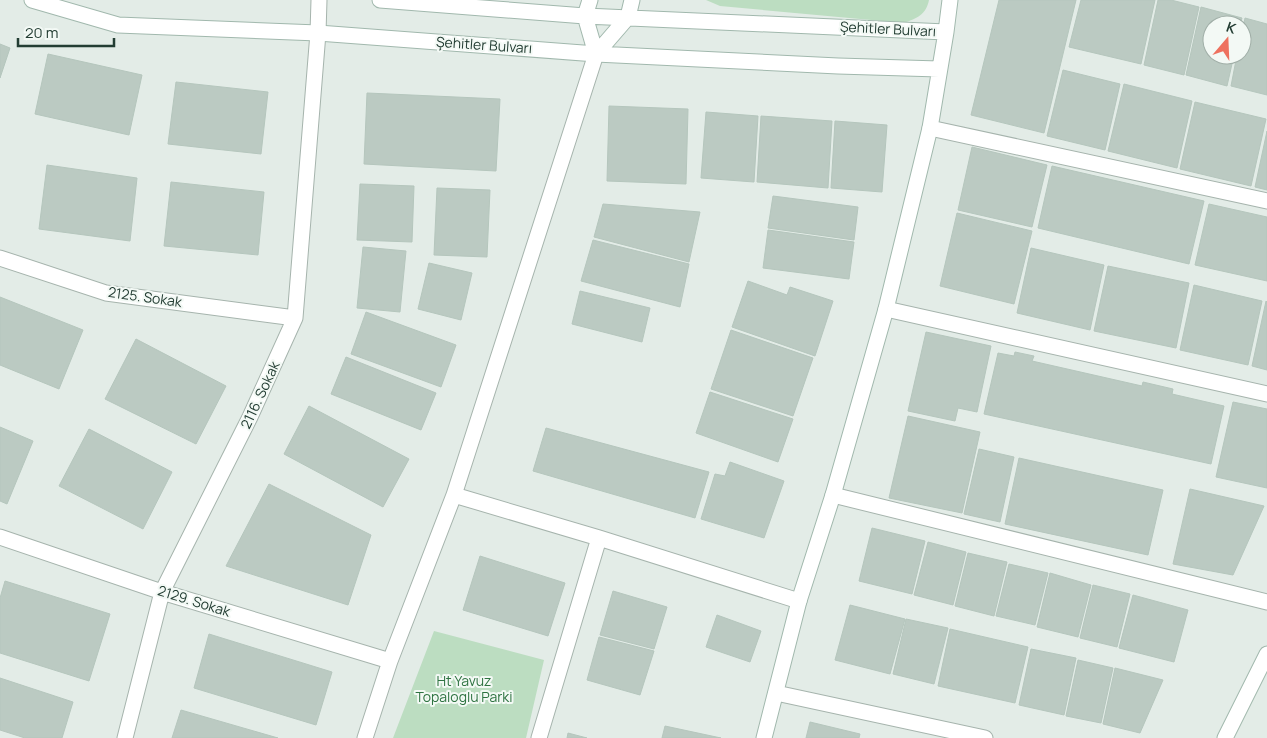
<svg xmlns="http://www.w3.org/2000/svg" width="1267" height="738" viewBox="0 0 1267 738" font-family="Manrope,sans-serif">
  <style>
    .green { fill: #bcddc1 }
    .building { fill: #bbcac2; stroke: #b5c6bd }
    .lines { fill: none; stroke-linecap: round; stroke-linejoin: round }
    .street-casing { stroke: #a6b4ad; stroke-width: 17 }
    .secondary-casing { stroke: #a1b8ad; stroke-width: 17 }
    .street { stroke: #fff; stroke-width: 15 }
    .secondary { stroke: #fff; stroke-width: 15 }
    .labels { text-anchor: middle; stroke-width: 4; stroke-linejoin: round; paint-order: stroke }
    .street-label { font-size: 14px; fill: #233d33; stroke: #f3f9f5 }
    .park-label { font-size: 14px; fill: #2e7341; stroke: #f3f9f5 }
  </style>
  <rect width="100%" height="100%" fill="#e3ece7"/>
  <path class="green" d="M 706,0 L 929,0 C 926,15 917,18 904,23 L 720,6 Z
    M 434,631 L 544,660 L 526,738 L 393,738 Z"/>
  <path class="building" d="M 999,0 L 1076,0 L 1044,133 L 971,115 Z
    M 1081,0 L 1155,0 L 1141,64 L 1069,47 Z
    M 1158,0 L 1171,0 L 1199,7 L 1184,75 L 1144,65 Z
    M 1201,7 L 1242,18 L 1240,25 L 1212,25 L 1212,55 L 1234,55 L 1227,86 L 1186,75 Z
    M 1245,18 L 1267,24 L 1267,95 L 1231,86 L 1237,55 L 1242,55 L 1242,33 Z
    M 0,44 L 10,48 L 0,78 Z
    M 48,54 L 142,75 L 129,135 L 35,114 Z
    M 1063,70 L 1120,84 L 1105,150 L 1047,136 Z
    M 176,82 L 268,92 L 261,154 L 168,144 Z
    M 1124,84 L 1192,101 L 1177,168 L 1108,151 Z
    M 367,93 L 500,99 L 496,171 L 364,164 Z
    M 1195,102 L 1266,119 L 1251,186 L 1180,169 Z
    M 609,106 L 688,109 L 686,184 L 607,181 Z
    M 706,112 L 758,116 L 754,182 L 701,178 Z
    M 761,116 L 832,121 L 828,188 L 757,182 Z
    M 835,121 L 887,125 L 882,192 L 831,188 Z
    M 1267,131 L 1267,190 L 1255,187 Z
    M 972,147 L 1047,165 L 1032,227 L 958,210 Z
    M 47,165 L 137,178 L 130,241 L 39,229 Z
    M 1052,166 L 1204,201 L 1189,264 L 1038,228 Z
    M 171,182 L 264,192 L 258,255 L 164,246 Z
    M 360,184 L 414,186 L 412,242 L 357,240 Z
    M 437,188 L 490,190 L 487,257 L 434,255 Z
    M 773,196 L 858,207 L 854,240 L 768,228 Z
    M 603,204 L 700,212 L 689,262 L 594,237 Z
    M 1209,204 L 1267,217 L 1267,281 L 1195,265 Z
    M 957,213 L 1032,231 L 1014,304 L 940,286 Z
    M 768,230 L 854,242 L 849,279 L 763,268 Z
    M 593,240 L 689,264 L 680,307 L 581,281 Z
    M 363,247 L 406,251 L 400,312 L 357,308 Z
    M 1031,248 L 1104,265 L 1090,330 L 1017,313 Z
    M 429,263 L 472,273 L 461,320 L 418,309 Z
    M 1108,266 L 1189,283 L 1176,348 L 1094,331 Z
    M 748,281 L 787,295 L 790,287 L 833,301 L 815,356 L 732,327 Z
    M 1194,285 L 1262,301 L 1248,365 L 1180,350 Z
    M 580,291 L 650,308 L 642,342 L 572,324 Z
    M 0,297 L 83,330 L 59,389 L 0,365 Z
    M 1266,301 L 1267,302 L 1267,370 L 1252,366 Z
    M 366,312 L 456,345 L 441,387 L 351,354 Z
    M 731,330 L 813,358 L 793,416 L 711,389 Z
    M 926,332 L 991,346 L 977,412 L 958,408 L 955,421 L 908,411 Z
    M 136,339 L 226,386 L 196,444 L 105,399 Z
    M 1015,352 L 1034,356 L 1032,361 L 1142,386 L 1143,382 L 1173,389 L 1172,394 L 1224,406 L 1211,464 L 984,414 L 998,353 L 1014,356 Z
    M 346,357 L 436,393 L 421,430 L 331,394 Z
    M 710,392 L 793,419 L 778,462 L 696,433 Z
    M 1233,402 L 1267,409 L 1267,488 L 1216,477 Z
    M 309,406 L 409,459 L 383,507 L 284,454 Z
    M 908,416 L 980,432 L 962,513 L 889,498 Z
    M 0,427 L 33,441 L 7,504 L 0,501 Z
    M 546,428 L 709,472 L 695,518 L 533,471 Z
    M 89,429 L 172,472 L 143,529 L 59,486 Z
    M 979,449 L 1014,457 L 1000,522 L 964,514 Z
    M 1019,458 L 1163,490 L 1148,555 L 1005,524 Z
    M 730,462 L 784,481 L 764,538 L 701,519 L 715,474 L 725,476 Z
    M 269,484 L 371,535 L 348,605 L 226,566 Z
    M 1190,489 L 1264,506 L 1233,575 L 1173,564 Z
    M 872,528 L 925,541 L 912,594 L 859,581 Z
    M 928,542 L 966,552 L 953,605 L 914,595 Z
    M 968,553 L 1007,562 L 994,616 L 955,606 Z
    M 480,556 L 565,583 L 548,636 L 463,610 Z
    M 1009,564 L 1048,573 L 1035,625 L 996,616 Z
    M 1050,573 L 1091,585 L 1078,637 L 1037,627 Z
    M 5,581 L 110,614 L 89,681 L 0,653 L 0,598 Z
    M 1093,585 L 1130,594 L 1117,647 L 1080,638 Z
    M 613,591 L 667,607 L 654,649 L 600,635 Z
    M 1133,595 L 1188,610 L 1174,662 L 1119,648 Z
    M 850,605 L 905,619 L 890,674 L 835,660 Z
    M 717,615 L 761,631 L 750,662 L 706,647 Z
    M 906,619 L 948,628 L 934,684 L 893,674 Z
    M 950,629 L 1028,647 L 1015,703 L 938,686 Z
    M 209,634 L 332,672 L 316,725 L 194,688 Z
    M 599,637 L 654,651 L 640,695 L 587,680 Z
    M 1031,649 L 1076,658 L 1064,715 L 1019,705 Z
    M 1078,660 L 1113,668 L 1101,723 L 1066,716 Z
    M 1115,668 L 1163,680 L 1140,733 L 1103,724 Z
    M 0,678 L 73,702 L 62,738 L 25,738 L 0,730 Z
    M 181,710 L 278,738 L 172,738 Z
    M 810,722 L 860,734 L 859,738 L 806,738 Z
    M 665,726 L 721,738 L 662,738 Z
    M 568,733 L 587,738 L 567,738 Z"/>
  <g class="lines">
    <defs>
      <path id="street" d="M 930,128 L 1267,201
        M 0,258 L 106,293 L 295,318
        M 886,309 L 1267,394
        M 454,495 L 599,538 L 799,601
        M 833,495 L 1267,602
        M 0,537 L 162,592 L 390,661
        M 776,693 L 985,738
        M 125,738 L 162,592 L 250,417 L 295,318 L 318,33 L 319,0
        M 365,738 L 390,661 L 454,495 L 596,54
        M 539,738 L 599,538"/>
      <path id="secondary" d="M 32,0 L 118,25 L 318,33 L 596,54 L 838,66 L 939,69
        M 380,0 L 585,16 L 946,32
        M 590,0 L 585,16 L 596,54
        M 596,54 L 628,17 L 632,0
        M 764,738 L 799,601 L 833,495 L 886,309 L 930,128 L 946,32 L 950,0
        M 1225,738 L 1267,654"/>
    </defs>
    <use href="#street" class="street-casing"/>
    <use href="#secondary" class="secondary-casing"/>
    <use href="#street" class="street"/>
    <use href="#secondary" class="secondary"/>
  </g>
  <g class="labels">
    <g class="street-label">
      <text transform="translate(888 29) rotate(3)" y="5">Şehitler Bulvarı</text>
      <text transform="translate(484 45) rotate(4)" y="5">Şehitler Bulvarı</text>
      <text transform="translate(145 297) rotate(8)" y="5">2125. Sokak</text>
      <text transform="translate(260 395) rotate(-65)" y="5">2116. Sokak</text>
      <text transform="translate(194 601) rotate(17)" y="5">2129. Sokak</text>
    </g>
    <g class="park-label">
      <text x="464" y="686">Ht Yavuz<tspan x="464" dy="16">Topaloglu Parki</tspan></text>
    </g>
  </g>
  <g transform="translate(1227 40) rotate(19)"><circle r="24" fill="#f3f9f5" stroke="#a0aea7"/>
  <path d="M0-4L9 19L0 12L-9 19Z" fill="#ee715f"/>
  <text y="-8" font-size="14" font-weight="bold" text-anchor="middle" fill="#233d33">K</text>
  </g>
  <path d="M18 38v8h96v-8" fill="none" stroke="#233d33" stroke-width="2.5"/>
  <text x="25" y="38" font-size="15" fill="#233d33" stroke="#f3f9f5" stroke-width="4" paint-order="stroke">20 m</text>
</svg>
